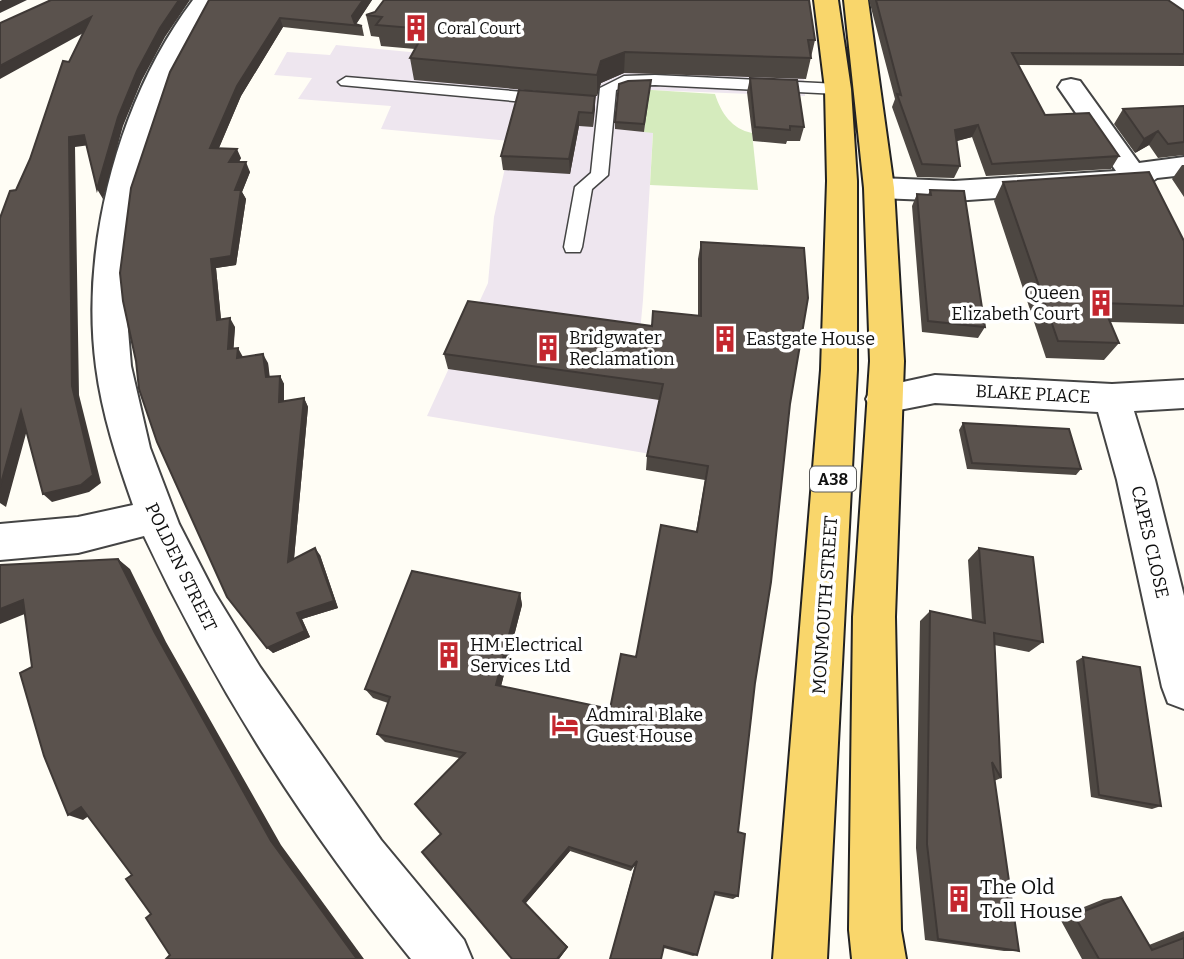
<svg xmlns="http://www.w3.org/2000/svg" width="1184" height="959" viewBox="0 0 1184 959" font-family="Bitter,serif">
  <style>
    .industrial { fill: #eee6ef }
    .green { fill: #d5ebbd }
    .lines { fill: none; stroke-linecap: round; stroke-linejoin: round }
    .lane-casing { stroke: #444; stroke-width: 3 }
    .street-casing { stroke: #444; stroke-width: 4 }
    .primary-casing { stroke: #222; stroke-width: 4 }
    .lane { fill: #fff; fill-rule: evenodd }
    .street { fill: #fff; fill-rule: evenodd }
    .primary { fill: #f9d66b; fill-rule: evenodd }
    .wall { fill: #4d4742 }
    .shaded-wall { fill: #3f3936 }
    .building { fill: #5a524d; stroke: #3f3936; stroke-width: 2 }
    .labels { text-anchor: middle; stroke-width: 7; stroke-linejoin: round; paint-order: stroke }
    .far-poi-label { font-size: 16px; fill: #111; stroke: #fff; text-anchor: start }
    .shield { fill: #fff; stroke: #585858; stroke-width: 2 }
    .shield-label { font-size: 16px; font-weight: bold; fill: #111 }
    .poi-label { font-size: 18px; fill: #111; stroke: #fff; text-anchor: start }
    .street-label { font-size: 18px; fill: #111; stroke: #fff }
    .near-poi-label { font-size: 21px; fill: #111; stroke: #fff; text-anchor: start }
  </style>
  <rect width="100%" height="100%" fill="#fffdf5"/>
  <path class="industrial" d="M 529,0 L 803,61 L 805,96 L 623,89 L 629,130 L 653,132 L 643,300 L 634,396 L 790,420 L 783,437 L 674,458 L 427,416 L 488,283 L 494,217 L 511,141 L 381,129 L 391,106 L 298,99 L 312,78 L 274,75 L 287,52 L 330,55 L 336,45 L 505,61 Z"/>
  <path class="green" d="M 636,89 L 715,94 C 721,113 732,129 752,133 L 758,190 L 650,185 L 653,133 L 644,132 L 646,118 Z"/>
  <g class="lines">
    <defs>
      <path id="lane" d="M 655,75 L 838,84 L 846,89 L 838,94 L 655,85 L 627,86 L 616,90 L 608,175 L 592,189 L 582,247 L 580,252 L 566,252 L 564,247 L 575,187 L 591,173 L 600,88 L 624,76 Z
        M 346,77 L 547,94 L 555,99 L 547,104 L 341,85 L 338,82 Z"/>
      <path id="street" d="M 193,0 L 217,0 L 192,39 L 172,81 L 161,109 L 134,197 L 124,282 L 131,366 L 150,448 L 179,524 L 214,592 L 260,667 L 381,840 L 464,940 L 472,959 L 411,959 C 305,829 215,687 144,536 L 78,553 L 0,560 L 0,524 L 78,517 L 133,505 C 117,460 102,414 96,367 C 80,245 119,98 193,0 Z
        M 1158,0 L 1184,0 L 1184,18 L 1175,16 Z
        M 1071,79 L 1080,81 L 1139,163 L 1184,157 L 1184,175 L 1157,178 L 1146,186 L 1136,188 L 954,201 L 879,198 L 869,195 L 864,188 L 869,181 L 879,178 L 954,181 L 1116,171 L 1058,87 L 1062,81 Z
        M 935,375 L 1112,384 L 1184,380 L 1184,408 L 1134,411 L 1155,480 L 1184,596 L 1184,709 L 1168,703 L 1162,687 L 1117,480 L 1098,412 L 935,403 L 884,413 L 871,409 L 866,399 L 871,389 Z"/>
      <path id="primary" d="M 814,0 L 838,0 L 851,89 L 857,181 L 857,370 L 827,959 L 773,959 L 821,370 L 827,181 L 825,89 Z
        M 844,0 L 868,0 L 894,188 L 904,361 L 895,617 L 901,930 L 906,959 L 852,959 L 849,930 L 853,617 L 870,361 L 864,188 Z"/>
    </defs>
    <use href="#lane" class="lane-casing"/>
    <use href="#street" class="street-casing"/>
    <use href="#primary" class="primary-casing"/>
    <use href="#lane" class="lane"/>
    <use href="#street" class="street"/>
    <use href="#primary" class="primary"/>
  </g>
  <path class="wall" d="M 209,0 L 372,0 L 356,24 L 362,26 L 364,36 L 283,27 L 241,96 L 219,148 L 241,158 L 239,162 L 250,172 L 242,192 L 246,199 L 236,265 L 216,268 L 221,320 L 235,327 L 233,349 L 243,357 L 268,363 L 269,377 L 280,376 L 284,384 L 284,401 L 304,398 L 308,407 L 294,559 L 320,555 L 338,608 L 302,619 L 310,637 L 273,653 L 157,442 Z
    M 869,0 L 1168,0 L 1184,11 L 1184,66 L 1018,65 L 1045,115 L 1119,156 L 1111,169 L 986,176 L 972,137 L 956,141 L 960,166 L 954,178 L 917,177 L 892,107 L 895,99 Z
    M 375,12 L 815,40 L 806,79 L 624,73 L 601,83 L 597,96 L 595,96 L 593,127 L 579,126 L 570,174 L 503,170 L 501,156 L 593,96 L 414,80 L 410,58 L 415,49 L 381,46 L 379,37 L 371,36 L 366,15 Z
    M 750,78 L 804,127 L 800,141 L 787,141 L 786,144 L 753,141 L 747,92 Z
    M 651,80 L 644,132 L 615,129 L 615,122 Z
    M 1184,106 L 1184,155 L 1158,158 L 1149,145 L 1135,153 L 1114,124 L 1123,109 Z
    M 1182,165 L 1184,165 L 1184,197 L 1172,179 Z
    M 1003,182 L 1184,241 L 1184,324 L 1110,322 L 1119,343 L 1104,360 L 1046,358 L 994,201 Z
    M 930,190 L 985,327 L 978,338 L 922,332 L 912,206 L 917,194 L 928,195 Z
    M 701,242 L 790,404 L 755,683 L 738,832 L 738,896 L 733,899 L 714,895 L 697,955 L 693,956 L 664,948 L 661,959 L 610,959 L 635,865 L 631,871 L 570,851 L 525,904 L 568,947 L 559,959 L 512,959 L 441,834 L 459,758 L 385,742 L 377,734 L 388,703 L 373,698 L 365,689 L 520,593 L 522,605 L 501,686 L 610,709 L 696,532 L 705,480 L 646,470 L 647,456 L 659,400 L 448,369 L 444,354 L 652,326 L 698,316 L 698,259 Z
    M 963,423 L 1081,469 L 1076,475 L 967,469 L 959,430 Z
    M 979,548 L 1043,642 L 1029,652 L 994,645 L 1001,778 L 994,781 L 1019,951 L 1004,951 L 925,940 L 916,848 L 920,621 L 930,611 L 972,620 L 968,560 Z
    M 1083,657 L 1161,806 L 1152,809 L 1091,797 L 1076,661 Z
    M 1121,897 L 1149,945 L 1184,931 L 1184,959 L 1082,959 L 1059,917 L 1104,899 Z"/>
  <path class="shaded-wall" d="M 2,0 L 27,0 L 0,13 L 0,1 Z
    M 179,0 L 190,0 L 165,37 L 142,80 L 123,126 L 103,199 L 97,189 L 118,117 L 137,71 L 160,28 Z
    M 363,0 L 372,0 L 355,26 L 352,16 Z
    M 91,17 L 96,26 L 0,79 L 0,66 Z
    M 280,18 L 283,27 L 241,96 L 215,157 L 210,148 L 237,86 Z
    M 625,52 L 624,73 L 601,83 L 597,96 L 597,75 L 601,61 Z
    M 595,96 L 595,110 L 593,127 L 593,113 Z
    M 579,112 L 579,126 L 570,174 L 569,159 Z
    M 978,125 L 972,137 L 950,143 L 955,130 Z
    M 1158,131 L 1149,145 L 1135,153 L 1144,139 Z
    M 84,135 L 90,145 L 75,147 L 79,395 L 101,483 L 89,492 L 52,502 L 43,494 L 72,386 L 69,137 Z
    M 237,149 L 241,158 L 233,171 L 229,162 Z
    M 246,162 L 250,172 L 242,192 L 246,199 L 236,265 L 216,268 L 222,329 L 217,320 L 211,259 Z
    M 230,318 L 235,327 L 233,358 L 228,349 Z
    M 238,348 L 243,357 L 237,358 Z
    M 263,354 L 268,363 L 271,386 L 266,377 Z
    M 280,376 L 284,384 L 284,410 L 279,402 Z
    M 304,398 L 308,407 L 293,569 L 288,562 Z
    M 21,411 L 30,419 L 6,507 L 0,503 L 0,487 Z
    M 315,548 L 320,555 L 338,608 L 302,619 L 310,637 L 273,653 L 267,648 L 297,613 Z
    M 118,559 L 130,569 L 166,642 L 281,845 L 364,959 L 357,959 L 271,841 L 155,633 Z
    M 520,593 L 522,605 L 499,694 L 496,685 Z
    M 23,600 L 37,609 L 0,624 L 0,609 Z
    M 81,807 L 96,811 L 83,820 L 68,815 Z
    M 569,847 L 570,851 L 525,904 L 568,947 L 559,959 L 557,959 L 523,901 Z"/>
  <path class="building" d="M 51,0 L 179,0 L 160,28 L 137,71 L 118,117 L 97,189 L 84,135 L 69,137 L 72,386 L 93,475 L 81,485 L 43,494 L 21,411 L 0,487 L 0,218 L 10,191 L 16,190 L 30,159 L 63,61 L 69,62 L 91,17 L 0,66 L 0,23 Z
    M 209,0 L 363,0 L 352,16 L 355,24 L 362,26 L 280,18 L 237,86 L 210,148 L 237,149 L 229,162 L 246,162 L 235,190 L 241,190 L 231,256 L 211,259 L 217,320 L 230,318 L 228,349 L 238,348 L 237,358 L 263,354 L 266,377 L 280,376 L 279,402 L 304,398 L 288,562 L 315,548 L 334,601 L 297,613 L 305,631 L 267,648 L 227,597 L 157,442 L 139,389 L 136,361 L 123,301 L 120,273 L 131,188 L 170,72 Z
    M 384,0 L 809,0 L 815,40 L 808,40 L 811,58 L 625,52 L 601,61 L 597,75 L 410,58 L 426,29 L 376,25 L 382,17 L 366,15 L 375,12 Z
    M 876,0 L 1168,0 L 1184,11 L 1184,54 L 1012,53 L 1045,115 L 1089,113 L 1119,156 L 992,164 L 978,125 L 955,130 L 960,166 L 922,164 L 897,94 L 901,95 Z
    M 750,78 L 797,80 L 804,127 L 790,126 L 790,130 L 755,127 Z
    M 651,80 L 644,124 L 615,122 L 619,84 L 628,81 Z
    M 519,90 L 595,96 L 593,113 L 579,112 L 569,159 L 501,156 Z
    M 1184,106 L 1184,142 L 1168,144 L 1158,131 L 1144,139 L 1123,109 Z
    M 1149,172 L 1184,241 L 1184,306 L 1102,303 L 1119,343 L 1058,341 L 1003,182 Z
    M 930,190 L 964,191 L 985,327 L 928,321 L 917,194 L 931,195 Z
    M 701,242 L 804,248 L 808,298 L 790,404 L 771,582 L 755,683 L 738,832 L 745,834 L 738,896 L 715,892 L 697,955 L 664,946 L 661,959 L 610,959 L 637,861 L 632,867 L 569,847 L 523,901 L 567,947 L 557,959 L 512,959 L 422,852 L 441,834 L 415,804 L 465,753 L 377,734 L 390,697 L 365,689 L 412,571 L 520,593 L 496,685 L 610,709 L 621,654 L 636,657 L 661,525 L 697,532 L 708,466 L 647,456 L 663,384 L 444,354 L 468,301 L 652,326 L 653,311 L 701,316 Z
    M 963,423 L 1069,429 L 1081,469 L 972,463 Z
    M 979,548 L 1033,557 L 1043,642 L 994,633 L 1001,778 L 992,762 L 1019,951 L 938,939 L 927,844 L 930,611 L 985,623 Z
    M 118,559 L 155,633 L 271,841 L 357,959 L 166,959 L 170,955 L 146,918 L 151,914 L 126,879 L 132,875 L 81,807 L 68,815 L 44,756 L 20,673 L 32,667 L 23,600 L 0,609 L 0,565 Z
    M 1083,657 L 1140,667 L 1161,806 L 1099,795 Z
    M 1121,897 L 1152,950 L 1184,938 L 1184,959 L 1099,959 L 1074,915 Z"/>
  <defs>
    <symbol id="building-bare" viewBox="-9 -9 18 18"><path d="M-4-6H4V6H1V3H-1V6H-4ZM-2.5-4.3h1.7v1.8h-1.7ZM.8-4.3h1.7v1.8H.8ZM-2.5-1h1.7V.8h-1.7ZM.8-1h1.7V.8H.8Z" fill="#c4262e" stroke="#fff" stroke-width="2.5" paint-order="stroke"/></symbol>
    <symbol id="hotel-bare" viewBox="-9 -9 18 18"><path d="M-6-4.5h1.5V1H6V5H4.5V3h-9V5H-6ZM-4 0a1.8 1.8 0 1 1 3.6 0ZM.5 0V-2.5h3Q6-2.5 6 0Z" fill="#c4262e" stroke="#fff" stroke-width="2.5" paint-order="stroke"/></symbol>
  </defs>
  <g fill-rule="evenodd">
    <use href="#building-bare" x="397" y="9" width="38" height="38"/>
    <use href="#building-bare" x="1082" y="284" width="38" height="38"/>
    <use href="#building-bare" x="706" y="320" width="38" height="38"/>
    <use href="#building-bare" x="529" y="329" width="38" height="38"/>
    <use href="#building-bare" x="430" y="636" width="38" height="38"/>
    <use href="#hotel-bare" x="546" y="706" width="38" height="38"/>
    <use href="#building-bare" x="940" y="880" width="38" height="38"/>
  </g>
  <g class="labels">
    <g class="far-poi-label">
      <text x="437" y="34">Coral Court</text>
    </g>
    <rect class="shield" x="810" y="466.5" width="46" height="25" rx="5"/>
    <g class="shield-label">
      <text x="833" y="485">A38</text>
    </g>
    <g class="poi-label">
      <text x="1080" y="299" text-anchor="end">Queen<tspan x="1080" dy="21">Elizabeth Court</tspan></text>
      <text x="569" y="344">Bridgwater<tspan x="569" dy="21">Reclamation</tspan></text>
      <text x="746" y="345">Eastgate House</text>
      <text x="470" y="651">HM Electrical<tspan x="470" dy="21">Services Ltd</tspan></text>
      <text x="586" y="721">Admiral Blake<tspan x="586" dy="21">Guest House</tspan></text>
    </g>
    <g class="street-label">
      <text transform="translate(1033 394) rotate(3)" y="6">BLAKE PLACE</text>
      <text transform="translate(1150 542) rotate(77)" y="6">CAPES CLOSE</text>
      <text transform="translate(181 567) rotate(64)" y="6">POLDEN STREET</text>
      <text transform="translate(825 605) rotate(-86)" y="6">MONMOUTH STREET</text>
    </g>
    <g class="near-poi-label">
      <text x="980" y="894">The Old<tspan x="980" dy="24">Toll House</tspan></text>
    </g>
  </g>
</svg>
